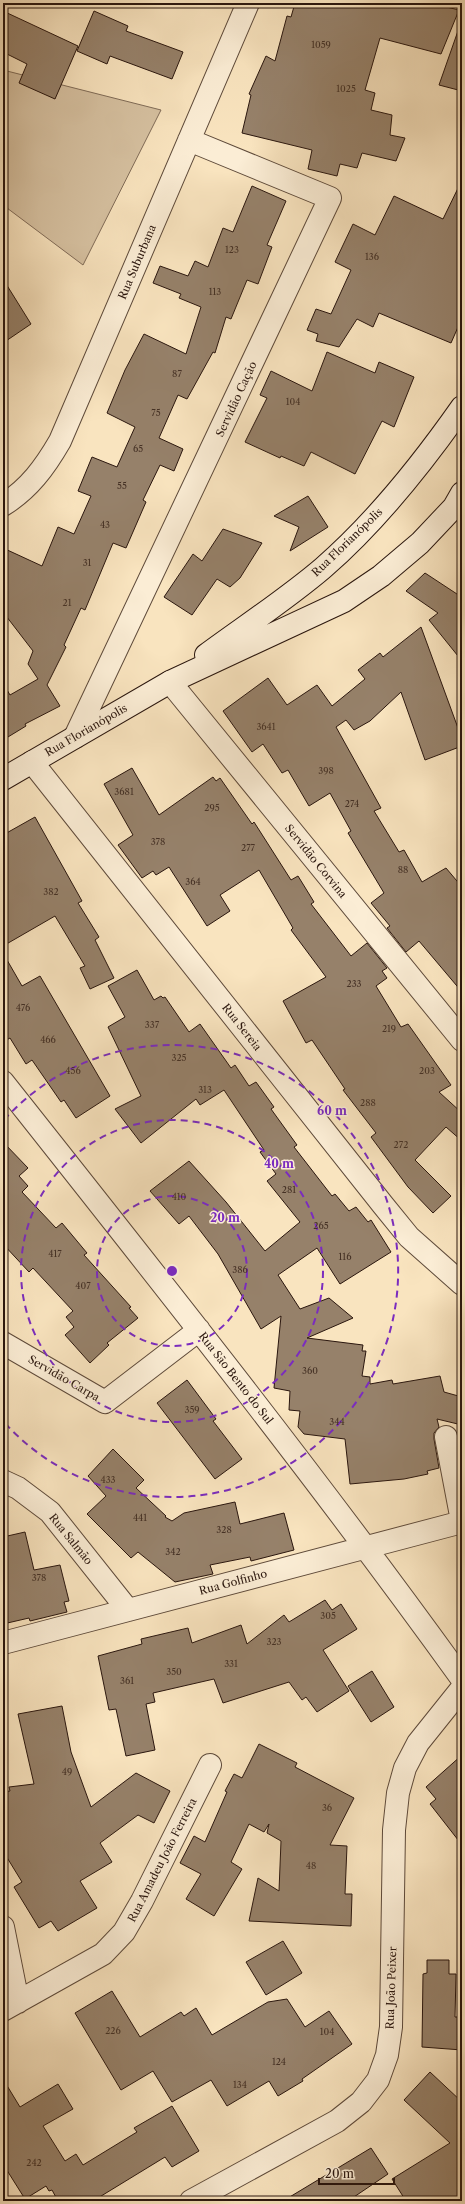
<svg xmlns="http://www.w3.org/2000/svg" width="465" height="2204" viewBox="0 0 465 2204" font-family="'Libre Caslon Text',serif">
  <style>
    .green { fill: #d6c1a1; stroke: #806c58 }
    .building { fill: #96816a; stroke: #2a160e }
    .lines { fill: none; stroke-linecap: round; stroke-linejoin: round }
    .street-casing { stroke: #5e4a3a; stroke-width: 24 }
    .secondary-casing { stroke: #2a160e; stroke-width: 24 }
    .street { stroke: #fbedd5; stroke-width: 22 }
    .secondary { stroke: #fbedd5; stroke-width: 22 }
    .ring { fill: none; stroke: #7b2cbf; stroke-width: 2; stroke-dasharray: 7 5 }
    .labels { text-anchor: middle; stroke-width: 3; stroke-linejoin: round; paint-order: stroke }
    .number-label { font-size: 9px; fill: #453125 }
    .street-label { font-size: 11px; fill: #2a160e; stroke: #fbedd5 }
    .centre { fill: #7b2cbf; stroke: #fbedd5; stroke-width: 2 }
    .ring-label { font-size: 12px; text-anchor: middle; font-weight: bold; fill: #7b2cbf; stroke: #fbedd5; stroke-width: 3; stroke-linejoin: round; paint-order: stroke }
  </style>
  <rect width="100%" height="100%" fill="#f9e4bf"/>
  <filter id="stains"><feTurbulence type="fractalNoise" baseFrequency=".005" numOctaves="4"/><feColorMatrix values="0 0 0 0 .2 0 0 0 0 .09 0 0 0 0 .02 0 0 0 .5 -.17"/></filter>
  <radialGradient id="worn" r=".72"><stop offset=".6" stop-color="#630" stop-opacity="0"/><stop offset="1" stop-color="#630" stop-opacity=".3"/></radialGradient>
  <path class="green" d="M 3,70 L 161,110 L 83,265 L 3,205 Z"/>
  <path class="building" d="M 295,3 L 430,3 L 459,10 L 441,54 L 380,38 L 365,90 L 375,93 L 371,110 L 392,115 L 390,135 L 405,138 L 396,161 L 362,153 L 357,168 L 340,164 L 337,176 L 308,169 L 312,150 L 242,133 L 251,95 L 249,94 L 266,56 L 275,61 L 287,16 L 291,17 Z
    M 3,11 L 78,46 L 55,99 L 19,83 L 27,64 L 3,52 Z
    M 94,11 L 128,26 L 126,31 L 183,52 L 172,79 L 110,56 L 107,64 L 77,51 Z
    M 459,28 L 462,29 L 462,91 L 439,85 Z
    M 462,180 L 462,318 L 451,343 L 379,313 L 373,327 L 357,319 L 339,347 L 316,341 L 318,334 L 307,330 L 316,309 L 331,314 L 351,270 L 335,262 L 353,224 L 375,235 L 394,196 L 443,219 Z
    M 252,186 L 286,201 L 267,245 L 272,247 L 258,284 L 247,280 L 231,319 L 226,317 L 215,353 L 213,352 L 187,399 L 178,395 L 159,438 L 183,449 L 174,471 L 160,465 L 143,500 L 146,502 L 126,548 L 113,543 L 85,610 L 81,608 L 64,645 L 66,647 L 47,685 L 60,706 L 25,724 L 26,726 L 3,740 L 3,683 L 10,695 L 38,679 L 28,664 L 33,651 L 3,612 L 3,548 L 42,566 L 58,527 L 74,534 L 91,496 L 78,491 L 92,457 L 117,467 L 135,427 L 107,413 L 125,370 L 144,334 L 186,354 L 201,307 L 179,298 L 181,294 L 153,283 L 160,266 L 188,276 L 195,261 L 208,267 L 223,228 L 233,232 Z
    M 3,279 L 31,324 L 3,343 Z
    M 327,352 L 375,373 L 379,362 L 414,377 L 394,427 L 382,421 L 355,474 L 311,452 L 304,466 L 281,456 L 280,458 L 245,442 L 267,398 L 260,395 L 271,371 L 312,391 Z
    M 308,496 L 328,527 L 290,551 L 299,527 L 274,516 Z
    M 223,529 L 262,543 L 240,578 L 230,587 L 217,579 L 192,615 L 164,597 L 193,554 L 202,561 Z
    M 425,573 L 460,596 L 462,595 L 462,661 L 429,620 L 438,613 L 406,591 Z
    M 421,627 L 462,739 L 462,746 L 425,760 L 401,692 L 370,721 L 354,730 L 346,720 L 336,727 L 381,808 L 374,811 L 399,852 L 404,850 L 422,882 L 446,868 L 462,887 L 462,992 L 419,941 L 406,952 L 387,928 L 390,926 L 371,903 L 384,893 L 348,833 L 351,831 L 330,793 L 309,806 L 288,770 L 282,773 L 263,744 L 252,752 L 223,711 L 268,678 L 287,705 L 317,685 L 332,706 L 365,679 L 358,670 L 380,653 L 383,657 Z
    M 132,768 L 159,815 L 213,777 L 216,781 L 220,778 L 252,824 L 254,822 L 291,880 L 298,876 L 314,902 L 311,904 L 351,956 L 367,943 L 387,968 L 382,971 L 387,978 L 376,986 L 401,1027 L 408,1024 L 451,1085 L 439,1092 L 462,1113 L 462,1141 L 446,1127 L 415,1160 L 451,1196 L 433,1213 L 408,1187 L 371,1137 L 376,1133 L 343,1090 L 345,1089 L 312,1040 L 306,1043 L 283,1001 L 326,977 L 291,930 L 293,928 L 259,870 L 220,895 L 230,911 L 207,926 L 169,867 L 156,875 L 153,871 L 142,878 L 118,845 L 133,835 L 104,784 Z
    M 35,817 L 82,901 L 78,903 L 99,937 L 95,940 L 114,978 L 90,989 L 80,968 L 85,966 L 55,916 L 3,946 L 3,835 Z
    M 3,953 L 22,986 L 40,976 L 110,1096 L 76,1118 L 64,1100 L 61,1102 L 32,1060 L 26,1064 L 10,1038 L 3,1042 Z
    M 137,970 L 154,1000 L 161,996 L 163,998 L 165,997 L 189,1032 L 200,1024 L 231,1068 L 235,1065 L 249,1086 L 256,1082 L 274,1107 L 271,1109 L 297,1145 L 294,1147 L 332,1196 L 335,1194 L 349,1211 L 356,1207 L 368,1222 L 371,1220 L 391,1252 L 340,1284 L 317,1248 L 278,1275 L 300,1309 L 329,1298 L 353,1318 L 307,1338 L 363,1345 L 362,1351 L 366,1351 L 362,1376 L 370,1377 L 370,1384 L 392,1380 L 393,1384 L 440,1376 L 444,1392 L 462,1397 L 462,1425 L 437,1419 L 439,1427 L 434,1433 L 434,1439 L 439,1468 L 427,1471 L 428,1474 L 404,1479 L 350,1484 L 345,1439 L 304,1434 L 298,1427 L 300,1411 L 289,1410 L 290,1391 L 274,1388 L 281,1316 L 261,1329 L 218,1254 L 189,1216 L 179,1224 L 150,1191 L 189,1161 L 226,1202 L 265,1251 L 300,1222 L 267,1181 L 276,1174 L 260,1152 L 264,1150 L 224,1090 L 200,1105 L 196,1099 L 141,1143 L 115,1109 L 141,1096 L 108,1027 L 125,1017 L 108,986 Z
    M 3,1142 L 28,1168 L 19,1176 L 28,1186 L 22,1192 L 56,1228 L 62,1223 L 87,1253 L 84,1255 L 131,1307 L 129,1308 L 138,1318 L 107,1343 L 109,1345 L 90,1363 L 65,1335 L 74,1327 L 66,1317 L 73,1311 L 33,1268 L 29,1272 L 3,1244 Z
    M 187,1380 L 216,1419 L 213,1421 L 242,1459 L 215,1479 L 157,1403 Z
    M 113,1449 L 144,1480 L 136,1488 L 166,1516 L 165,1517 L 172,1521 L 184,1513 L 235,1502 L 240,1524 L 284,1513 L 294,1550 L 251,1561 L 250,1557 L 210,1565 L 213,1574 L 175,1582 L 138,1552 L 131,1558 L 87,1514 L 106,1496 L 88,1476 Z
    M 25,1532 L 34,1570 L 60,1565 L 69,1601 L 64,1602 L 67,1612 L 30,1621 L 29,1618 L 3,1624 L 3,1537 Z
    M 325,1600 L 332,1610 L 341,1604 L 357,1629 L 323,1650 L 349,1691 L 317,1712 L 306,1697 L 302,1700 L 289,1682 L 223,1703 L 214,1679 L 153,1693 L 155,1702 L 146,1704 L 155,1750 L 126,1756 L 116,1709 L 109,1710 L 98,1656 L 142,1644 L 141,1639 L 188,1628 L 192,1643 L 241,1625 L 247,1644 L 284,1615 L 289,1622 Z
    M 372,1671 L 394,1707 L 371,1722 L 348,1686 Z
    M 62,1706 L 71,1752 L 91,1807 L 136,1773 L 170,1791 L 154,1823 L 138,1815 L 100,1843 L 112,1862 L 80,1881 L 97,1908 L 58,1931 L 51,1921 L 39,1928 L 14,1887 L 22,1882 L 3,1851 L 3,1792 L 10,1791 L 9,1787 L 34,1784 L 18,1714 Z
    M 259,1744 L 297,1763 L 295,1767 L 354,1798 L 330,1845 L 347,1846 L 345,1894 L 352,1894 L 351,1926 L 249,1921 L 258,1878 L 279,1891 L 281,1841 L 267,1833 L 269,1824 L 264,1832 L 249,1824 L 231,1862 L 242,1869 L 214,1916 L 186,1899 L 201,1874 L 180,1863 L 194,1836 L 205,1842 L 227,1792 L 225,1791 L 234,1774 L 242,1778 Z
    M 462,1755 L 462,1845 L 430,1804 L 436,1799 L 426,1787 Z
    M 283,1941 L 302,1973 L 266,1995 L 246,1962 Z
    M 427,1960 L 449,1960 L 449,1974 L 456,1974 L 455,2017 L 462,2017 L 462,2050 L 422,2047 L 423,1974 L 427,1973 Z
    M 112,1991 L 140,2037 L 181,2012 L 184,2016 L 196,2008 L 212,2035 L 268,2002 L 287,1999 L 305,2027 L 329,2011 L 352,2044 L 302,2079 L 303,2081 L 278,2096 L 269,2081 L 227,2106 L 211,2080 L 172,2102 L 153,2071 L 121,2090 L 75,2013 Z
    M 430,2072 L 462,2102 L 462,2201 L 406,2201 L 392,2179 L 450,2143 L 404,2100 Z
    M 3,2079 L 20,2107 L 58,2084 L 73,2109 L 43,2126 L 65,2161 L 76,2154 L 83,2165 L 137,2132 L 134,2128 L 172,2106 L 199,2151 L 172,2167 L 165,2157 L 93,2201 L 58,2201 L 52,2190 L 49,2191 L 46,2186 L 25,2199 L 3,2164 Z
    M 371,2148 L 388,2174 L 348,2201 L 283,2201 Z"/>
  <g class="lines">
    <defs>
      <path id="street" d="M 3,505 C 29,489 45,467 60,441 L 248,3
        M 170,682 L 462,1040
        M 75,737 L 330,198 L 189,140
        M 32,762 L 383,1205 L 409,1237 L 462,1284
        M 3,1082 C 159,1279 315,1475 462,1679
        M 3,1343 L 105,1402 L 199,1330
        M 446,1437 L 462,1521
        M 3,1481 L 18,1488 L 50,1512 L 128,1610
        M 3,1643 L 462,1522
        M 3,1927 L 18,2002
        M 3,2010 L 103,1954 L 124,1932 L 142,1901 L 210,1765
        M 191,2201 L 337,2121 L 361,2102 L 378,2080 L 387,2055 L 391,2027 L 394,1830 L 398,1793 L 405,1768 L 418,1743 L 462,1688"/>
      <path id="secondary" d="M 206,655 C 244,627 288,598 323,568 C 376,522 422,464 462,407
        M 3,779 L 170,682 L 344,601 L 381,576 L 420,543 L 454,507 L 462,493"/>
    </defs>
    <use href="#street" class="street-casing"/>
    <use href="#secondary" class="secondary-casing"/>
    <use href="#street" class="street"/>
    <use href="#secondary" class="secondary"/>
  </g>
  <g class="ring">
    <circle cx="172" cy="1271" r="75"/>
    <circle cx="172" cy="1271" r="151"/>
    <path d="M4 1120A226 226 0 1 1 4 1422"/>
  </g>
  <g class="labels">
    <g class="number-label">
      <text x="321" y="48">1059</text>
      <text x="346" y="92">1025</text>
      <text x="232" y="253">123</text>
      <text x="372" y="260">136</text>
      <text x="215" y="295">113</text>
      <text x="177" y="377">87</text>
      <text x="293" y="405">104</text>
      <text x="156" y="416">75</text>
      <text x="138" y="452">65</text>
      <text x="122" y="489">55</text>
      <text x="105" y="528">43</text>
      <text x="87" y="566">31</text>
      <text x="67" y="606">21</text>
      <text x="266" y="730">3641</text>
      <text x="326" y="774">398</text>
      <text x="124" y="795">3681</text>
      <text x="352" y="807">274</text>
      <text x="212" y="811">295</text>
      <text x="158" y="845">378</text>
      <text x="248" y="851">277</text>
      <text x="403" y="873">88</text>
      <text x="193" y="885">364</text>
      <text x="51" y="895">382</text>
      <text x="354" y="987">233</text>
      <text x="23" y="1011">476</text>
      <text x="152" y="1028">337</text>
      <text x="389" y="1032">219</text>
      <text x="48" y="1043">466</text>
      <text x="179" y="1061">325</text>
      <text x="73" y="1074">456</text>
      <text x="427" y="1074">203</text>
      <text x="205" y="1093">313</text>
      <text x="368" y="1106">288</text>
      <text x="401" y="1148">272</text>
      <text x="289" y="1193">281</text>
      <text x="179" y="1200">410</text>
      <text x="321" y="1229">265</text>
      <text x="55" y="1257">417</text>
      <text x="345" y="1260">116</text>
      <text x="240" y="1273">386</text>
      <text x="83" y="1289">407</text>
      <text x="310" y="1374">360</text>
      <text x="192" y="1413">359</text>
      <text x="337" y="1425">344</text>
      <text x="108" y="1483">433</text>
      <text x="140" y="1521">441</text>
      <text x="224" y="1533">328</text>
      <text x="173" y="1555">342</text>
      <text x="39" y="1581">378</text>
      <text x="328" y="1619">305</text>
      <text x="274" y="1645">323</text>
      <text x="231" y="1667">331</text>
      <text x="174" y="1675">350</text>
      <text x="127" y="1684">361</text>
      <text x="67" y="1775">49</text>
      <text x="327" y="1811">36</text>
      <text x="311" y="1869">48</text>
      <text x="113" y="2034">226</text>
      <text x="327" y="2035">104</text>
      <text x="279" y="2065">124</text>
      <text x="240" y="2088">134</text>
      <text x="34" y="2166">242</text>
    </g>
    <g class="street-label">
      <text transform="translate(137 262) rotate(-67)" y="4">Rua Suburbana</text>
      <text transform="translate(236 399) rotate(-65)" y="4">Servidão Cação</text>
      <text transform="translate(347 542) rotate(-44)" y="4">Rua Florianópolis</text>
      <text transform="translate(86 730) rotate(-30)" y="4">Rua Florianópolis</text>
      <text transform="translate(316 861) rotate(51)" y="4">Servidão Corvina</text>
      <text transform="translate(242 1027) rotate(52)" y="4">Rua Sereia</text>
      <text transform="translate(64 1378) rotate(30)" y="4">Servidão Carpa</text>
      <text transform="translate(236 1378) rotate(52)" y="4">Rua São Bento do Sul</text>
      <text transform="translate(71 1539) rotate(51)" y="4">Rua Salmão</text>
      <text transform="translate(233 1582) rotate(-15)" y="4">Rua Golfinho</text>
      <text transform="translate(162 1860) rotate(-63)" y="4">Rua Amadeu João Ferreira</text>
      <text transform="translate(391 1988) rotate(-88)" y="4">Rua João Peixer</text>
    </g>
  </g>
  <circle cx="172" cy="1271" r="6" class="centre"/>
  <g class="ring-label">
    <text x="332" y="1115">60 m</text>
    <text x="279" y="1168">40 m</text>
    <text x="225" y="1222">20 m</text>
  </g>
  <rect width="465" height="2204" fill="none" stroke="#f9e4bf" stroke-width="16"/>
  <rect x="4" y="4" width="457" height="2196" fill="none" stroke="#2a160e" stroke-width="2"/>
  <rect x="8" y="8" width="449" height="2188" fill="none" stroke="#2a160e"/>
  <path d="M319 2178v6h75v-6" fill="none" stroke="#2a160e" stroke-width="2"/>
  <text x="325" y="2178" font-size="12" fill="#2a160e" stroke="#fbedd5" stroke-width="3" paint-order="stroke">20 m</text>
  <rect width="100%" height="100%" filter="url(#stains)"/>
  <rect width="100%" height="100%" fill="url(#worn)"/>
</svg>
